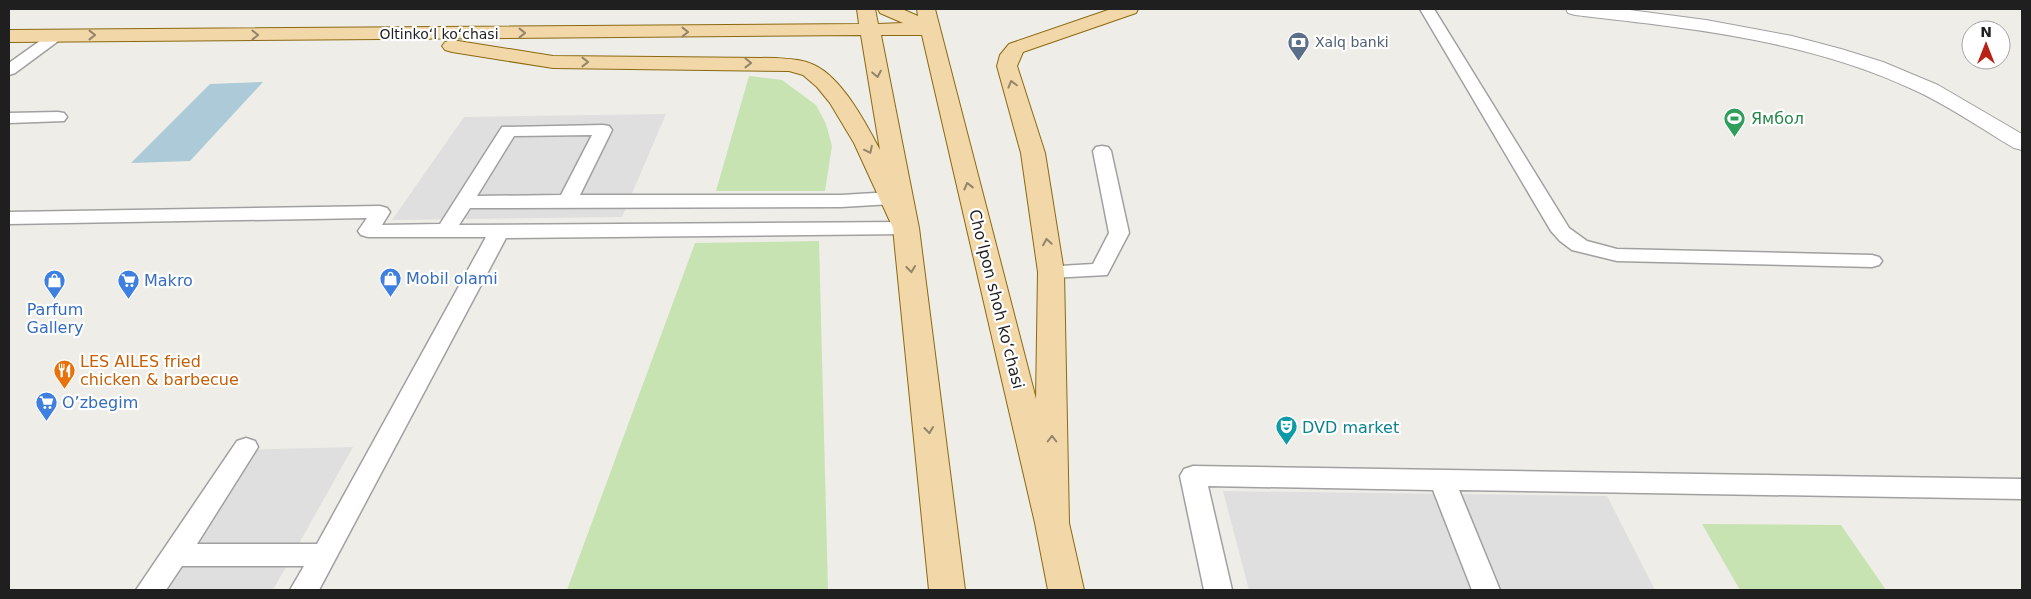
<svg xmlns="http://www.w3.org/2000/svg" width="2031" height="599" viewBox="0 0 2031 599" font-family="'DejaVu Sans',sans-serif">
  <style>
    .grass { fill: #c7e3b2 }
    .parking { fill: #dfdfdf }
    .water { fill: #accad7 }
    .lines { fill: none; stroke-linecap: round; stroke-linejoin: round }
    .service-casing { stroke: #a0a0a0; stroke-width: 3 }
    .tertiary-casing { stroke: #a0a0a0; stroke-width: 2 }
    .primary-casing { stroke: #8a6a11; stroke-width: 2 }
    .service { fill: #fff; fill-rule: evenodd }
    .tertiary { fill: #fff; fill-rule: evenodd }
    .primary { fill: #f2d7a8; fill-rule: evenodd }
    .oneway { stroke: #93846a }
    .labels { text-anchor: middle; stroke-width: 4.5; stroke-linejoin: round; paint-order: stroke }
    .far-street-label { font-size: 14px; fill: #1f1f1f; stroke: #fff }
    .far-service-label { font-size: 14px; fill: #4e5e75; stroke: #fff; text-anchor: start }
    .leisure-label { font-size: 16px; fill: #27864d; stroke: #fff; text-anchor: start }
    .shop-label { font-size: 16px; fill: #366cbe; stroke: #fff; text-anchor: start }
    .street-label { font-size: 16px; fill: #1f1f1f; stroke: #fff }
    .food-label { font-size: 16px; fill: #c56008; stroke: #fff; text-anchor: start }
    .culture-label { font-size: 16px; fill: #0d838f; stroke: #fff; text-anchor: start }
  </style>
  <rect width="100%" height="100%" fill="#efede7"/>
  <path class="grass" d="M 749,76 L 782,80 L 816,105 L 826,124 L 832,146 L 825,191 L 716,191 Z
    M 819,241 L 828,590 L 567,590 L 695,243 Z
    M 1702,524 L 1841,525 L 1886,590 L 1740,590 Z"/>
  <path class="parking" d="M 666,114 L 622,217 L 392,220 L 464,117 Z
    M 353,447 L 273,590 L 134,590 L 229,450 Z
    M 1223,491 L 1607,496 L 1655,590 L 1249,590 Z"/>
  <path class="water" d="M 263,82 L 190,161 L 131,163 L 210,84 Z"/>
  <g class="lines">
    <defs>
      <path id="service" d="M 1420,9 L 1434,9 L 1569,228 L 1587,241 L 1617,249 L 1872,255 L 1879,257 L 1882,261 L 1879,265 L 1872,267 L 1617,261 L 1572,250 L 1560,241 L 1551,231 Z
        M 56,31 L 64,36 L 61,39 L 15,73 L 9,75 L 9,63 L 51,33 Z
        M 58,112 L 64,113 L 67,117 L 64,121 L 9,123 L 9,113 Z
        M 603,125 L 609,126 L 612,130 L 580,195 L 841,195 L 892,192 L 899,194 L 901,198 L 899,202 L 892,204 L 841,207 L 470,208 L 459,225 L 906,222 L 913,224 L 916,228 L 913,232 L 906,234 L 506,238 L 319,590 L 290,590 L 304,566 L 182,566 L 166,590 L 136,590 L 237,441 L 246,438 L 255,441 L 258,447 L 197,544 L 317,544 L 486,237 L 368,237 L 361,235 L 358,231 L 367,218 L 9,224 L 9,212 L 380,206 L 387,208 L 390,212 L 382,225 L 440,224 L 502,127 ZM 592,135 L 561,195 L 477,196 L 514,136 Z
        M 1102,146 L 1108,147 L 1111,151 L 1129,233 L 1107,275 L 1051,278 L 1044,277 L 1041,272 L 1044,267 L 1093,264 L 1109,233 L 1093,151 L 1096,147 Z
        M 1193,466 L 2022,479 L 2022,499 L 1459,490 L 1500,590 L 1472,590 L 1433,490 L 1208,486 L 1232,590 L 1204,590 L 1180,476 L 1184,469 Z"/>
      <path id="tertiary" d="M 1566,9 L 1622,9 L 1706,20 L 1792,36 L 1841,49 L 1883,62 L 1938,85 L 2022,134 L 2022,150 L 2014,148 C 1980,128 1948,105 1912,89 C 1807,40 1689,28 1575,15 L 1568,13 Z"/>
      <path id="primary" d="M 857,9 L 875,9 L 878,24 L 903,23 L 880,13 L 878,9 L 902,9 L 918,16 L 917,9 L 935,9 L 1036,399 L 1038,272 L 1021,153 L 997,66 L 1000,55 L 1009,44 L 1111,9 L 1138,9 L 1136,13 L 1023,52 L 1017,66 L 1045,153 L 1064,272 L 1069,523 L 1084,590 L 1048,590 L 1035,523 L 922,35 L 881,35 L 919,228 L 965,590 L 929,590 L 893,228 L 854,143 L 830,103 L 817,87 L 803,75 L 789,71 L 553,68 L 452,52 L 445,50 L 442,46 L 445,42 L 452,40 L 553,56 L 776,58 C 789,59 802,59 814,65 C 842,78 866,123 880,150 L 861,35 L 9,42 L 9,30 L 859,24 Z"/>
    </defs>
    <use href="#service" class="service-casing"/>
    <use href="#tertiary" class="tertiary-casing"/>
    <use href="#primary" class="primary-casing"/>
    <use href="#service" class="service"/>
    <use href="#tertiary" class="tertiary"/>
    <use href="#primary" class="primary"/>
  </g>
  <defs><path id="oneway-chevron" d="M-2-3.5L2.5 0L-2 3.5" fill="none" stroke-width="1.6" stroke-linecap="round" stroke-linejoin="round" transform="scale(1.25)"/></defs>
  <g class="oneway">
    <use href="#oneway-chevron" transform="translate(685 32)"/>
    <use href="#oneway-chevron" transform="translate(522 33)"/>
    <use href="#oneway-chevron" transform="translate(92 35)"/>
    <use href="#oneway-chevron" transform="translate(255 35)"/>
    <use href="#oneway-chevron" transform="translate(585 62)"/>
    <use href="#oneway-chevron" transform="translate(748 63) rotate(1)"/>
    <use href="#oneway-chevron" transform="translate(877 74) rotate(79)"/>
    <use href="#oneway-chevron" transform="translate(1012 84) rotate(-105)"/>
    <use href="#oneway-chevron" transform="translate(869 150) rotate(64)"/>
    <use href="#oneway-chevron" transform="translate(968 186) rotate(-104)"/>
    <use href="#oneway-chevron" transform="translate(1047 242) rotate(-99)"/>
    <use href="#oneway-chevron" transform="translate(911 269) rotate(84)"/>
    <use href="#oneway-chevron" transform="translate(929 430) rotate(84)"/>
    <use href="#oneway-chevron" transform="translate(1052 439) rotate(-90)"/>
  </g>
  <defs>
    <symbol id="bank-pin" viewBox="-11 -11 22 30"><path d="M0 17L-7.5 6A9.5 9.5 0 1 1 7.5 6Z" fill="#5c6f8a" stroke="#fff"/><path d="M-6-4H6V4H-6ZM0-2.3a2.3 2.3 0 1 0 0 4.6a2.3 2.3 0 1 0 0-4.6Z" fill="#fff"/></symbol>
    <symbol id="stadium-pin" viewBox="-11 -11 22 30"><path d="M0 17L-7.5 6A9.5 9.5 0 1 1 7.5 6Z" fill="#2e9e5b" stroke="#fff"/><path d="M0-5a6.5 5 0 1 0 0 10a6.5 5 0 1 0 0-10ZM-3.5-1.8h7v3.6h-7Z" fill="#fff"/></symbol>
    <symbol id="shop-pin" viewBox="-11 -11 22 30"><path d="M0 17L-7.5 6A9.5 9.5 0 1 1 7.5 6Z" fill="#3f7fe0" stroke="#fff"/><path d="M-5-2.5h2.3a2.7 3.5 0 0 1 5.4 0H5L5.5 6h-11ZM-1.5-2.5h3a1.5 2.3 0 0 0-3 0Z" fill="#fff"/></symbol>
    <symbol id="supermarket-pin" viewBox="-11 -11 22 30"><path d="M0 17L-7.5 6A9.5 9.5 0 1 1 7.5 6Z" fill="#3f7fe0" stroke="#fff"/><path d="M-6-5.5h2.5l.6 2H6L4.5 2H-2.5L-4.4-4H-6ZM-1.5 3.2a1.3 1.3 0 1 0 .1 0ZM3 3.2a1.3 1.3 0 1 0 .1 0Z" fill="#fff"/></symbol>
    <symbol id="restaurant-pin" viewBox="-11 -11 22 30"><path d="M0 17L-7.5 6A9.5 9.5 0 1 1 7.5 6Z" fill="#e8710a" stroke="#fff"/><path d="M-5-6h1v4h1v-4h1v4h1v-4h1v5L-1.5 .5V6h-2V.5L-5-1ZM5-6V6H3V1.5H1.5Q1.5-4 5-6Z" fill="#fff"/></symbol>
    <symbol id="theatre-pin" viewBox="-11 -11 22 30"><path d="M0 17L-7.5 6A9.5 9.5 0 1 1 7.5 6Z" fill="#0f9aa8" stroke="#fff"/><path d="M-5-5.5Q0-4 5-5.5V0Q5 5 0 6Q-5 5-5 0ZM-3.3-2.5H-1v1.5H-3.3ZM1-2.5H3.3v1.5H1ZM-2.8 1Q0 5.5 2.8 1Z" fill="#fff"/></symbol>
  </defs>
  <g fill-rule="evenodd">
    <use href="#bank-pin" x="1286" y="30" width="25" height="34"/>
    <use href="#stadium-pin" x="1722" y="106" width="25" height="34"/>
    <use href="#shop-pin" x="378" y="266" width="25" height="34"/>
    <use href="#shop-pin" x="42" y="268" width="25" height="34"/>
    <use href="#supermarket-pin" x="116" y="268" width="25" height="34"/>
    <use href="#restaurant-pin" x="52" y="358" width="25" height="34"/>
    <use href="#supermarket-pin" x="34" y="390" width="25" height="34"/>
    <use href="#theatre-pin" x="1274" y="414" width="25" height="34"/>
  </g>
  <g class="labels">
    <g class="far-street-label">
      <text x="439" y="39">Oltinkoʻl koʻchasi</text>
    </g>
    <g class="far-service-label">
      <text x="1315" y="47">Xalq banki</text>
    </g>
    <g class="leisure-label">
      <text x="1751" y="124">Ямбол</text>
    </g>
    <g class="shop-label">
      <text x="406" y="284">Mobil olami</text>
      <text x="144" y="286">Makro</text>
      <text x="55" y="315" text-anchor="middle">Parfum<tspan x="55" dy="18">Gallery</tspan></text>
      <text x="62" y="408">O’zbegim</text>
    </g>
    <g class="street-label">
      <text transform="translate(997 299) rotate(76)" y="6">Choʻlpon shoh koʻchasi</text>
    </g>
    <g class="food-label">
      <text x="80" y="367">LES AILES fried<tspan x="80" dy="18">chicken &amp; barbecue</tspan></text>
    </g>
    <g class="culture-label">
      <text x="1302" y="433">DVD market</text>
    </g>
  </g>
  <rect width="2031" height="599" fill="none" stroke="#1f1f1f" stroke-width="20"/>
  <g transform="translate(1986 45)"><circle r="24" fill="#ffffff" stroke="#a5a5a5"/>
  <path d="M0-4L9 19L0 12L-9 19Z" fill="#b82216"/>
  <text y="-8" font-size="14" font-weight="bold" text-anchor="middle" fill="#1f1f1f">N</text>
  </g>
</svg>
